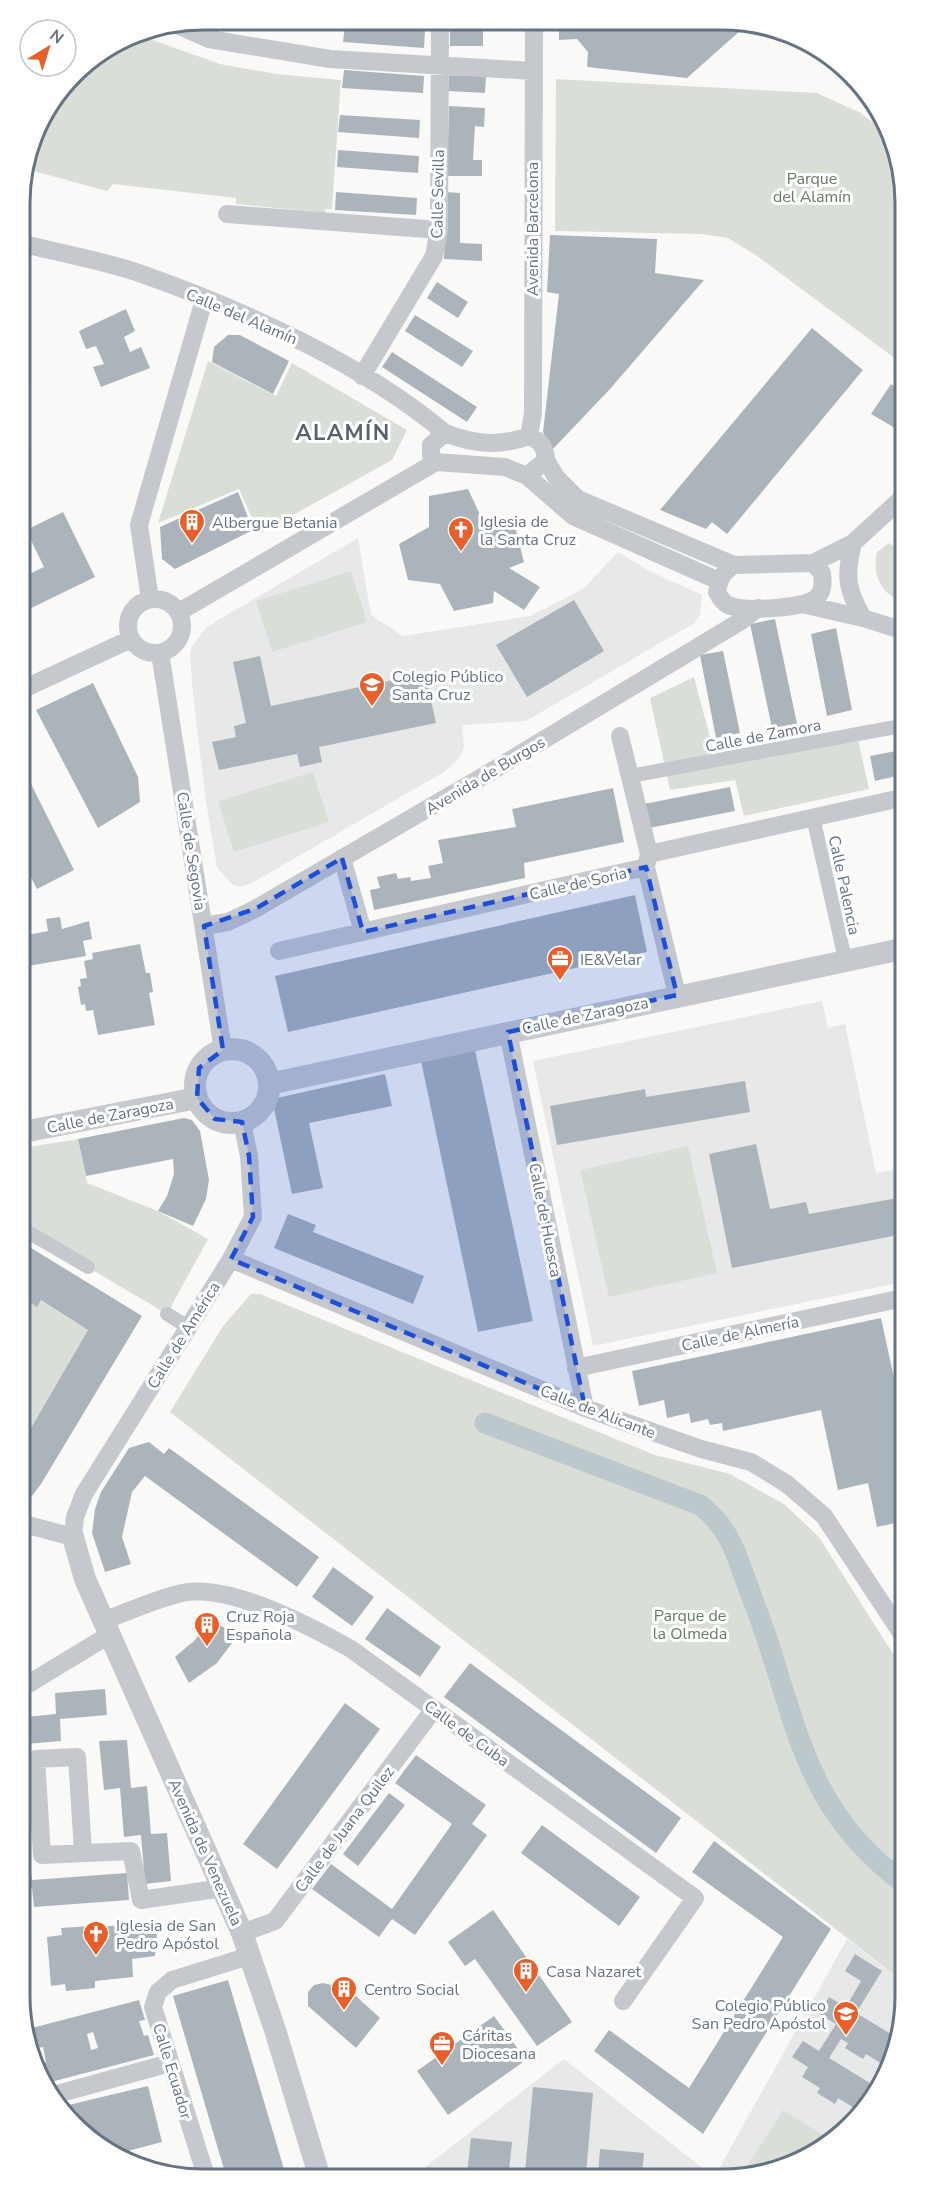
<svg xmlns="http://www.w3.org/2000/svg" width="925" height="2199" viewBox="0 0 925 2199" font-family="'Nunito Sans',sans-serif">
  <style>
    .built { fill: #e7e9e8 }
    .green { fill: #d9dfd6 }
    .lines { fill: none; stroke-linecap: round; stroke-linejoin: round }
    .canal { stroke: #bdc8cd; stroke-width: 21 }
    .building { fill: #abb4ba; fill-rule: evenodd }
    .pedestrian { stroke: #c5c9cd; stroke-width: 14 }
    .minor { stroke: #c5c9cd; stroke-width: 18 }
    .tertiary { stroke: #c5c9cd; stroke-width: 22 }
    .marked { fill: #1d4ed8; fill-opacity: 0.2; stroke: #1d4ed8; stroke-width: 4.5; stroke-dasharray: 12 8; stroke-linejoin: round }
    .labels { text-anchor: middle; stroke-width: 6; stroke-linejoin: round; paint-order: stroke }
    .park-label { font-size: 16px; fill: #667a63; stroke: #fff }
    .street-label { font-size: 16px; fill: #647483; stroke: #fff }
    .poi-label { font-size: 16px; fill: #647483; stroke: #fff; text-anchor: start }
    .district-label { font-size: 22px; font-weight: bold; letter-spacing: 1.5px; fill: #56626e; stroke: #fff }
    .rim { fill: none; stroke: #647483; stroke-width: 3 }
  </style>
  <rect width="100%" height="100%" fill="#f9faf7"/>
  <path class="built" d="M 358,538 L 371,615 L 403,636 L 530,616 L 583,589 L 618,552 L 647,570 L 702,595 L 700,615 L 693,624 L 526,721 L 462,725 L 464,747 L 460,757 L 444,772 L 252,883 L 241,887 L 233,885 L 217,868 L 206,802 L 193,695 L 190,654 L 192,646 L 206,628 L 218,620 Z
    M 822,1001 L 828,1028 L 845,1024 L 876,1173 L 902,1168 L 903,1282 L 593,1346 L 533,1061 Z
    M 847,1939 L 905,1983 L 905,2008 L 892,2066 L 860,2117 L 824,2149 L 769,2173 L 716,2174 Z
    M 564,2059 L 710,2174 L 415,2175 Z"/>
  <path class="green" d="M 133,33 L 220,64 L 276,74 L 341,80 L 332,209 L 325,209 L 325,213 L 236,204 L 236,198 L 113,184 L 107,191 L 26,169 L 39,122 L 82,65 Z
    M 556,79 L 817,93 L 861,113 L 892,137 L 899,156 L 900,362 L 757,256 L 728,238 L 701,234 L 555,231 Z
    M 208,361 L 276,396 L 292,363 L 407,430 L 392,460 L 259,534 L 239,489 L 158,523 Z
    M 889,543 L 901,551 L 901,601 C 880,593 872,573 877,552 Z
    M 351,571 L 367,622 L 272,652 L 256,601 Z
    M 694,677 L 716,760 L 856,731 L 869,789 L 744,816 L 735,780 L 670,790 L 650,698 Z
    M 313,772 L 329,822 L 234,852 L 218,801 Z
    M 78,1139 L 87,1183 L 158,1211 L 208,1239 L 167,1314 L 23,1229 L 23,1148 Z
    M 688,1146 L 717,1273 L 609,1297 L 580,1170 Z
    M 251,1294 L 260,1294 L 655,1455 L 730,1474 L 784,1504 L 819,1537 L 904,1671 L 905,1983 L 170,1412 L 223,1326 Z
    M 23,1298 L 41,1300 L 88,1330 L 24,1440 Z
    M 783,2110 L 833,2141 L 824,2149 L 769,2173 L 743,2173 Z"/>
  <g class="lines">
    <path class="canal" d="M 485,1423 L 700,1505 C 719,1520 728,1534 737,1556 C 748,1588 761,1619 771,1651 C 802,1750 817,1819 905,1884"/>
  </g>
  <path class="building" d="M 269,20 L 312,20 L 312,31 L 268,21 Z
    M 559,22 L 749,23 L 687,78 L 587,67 L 588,52 L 577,39 L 559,40 Z
    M 345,25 L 425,30 L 424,48 L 343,42 Z
    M 483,28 L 483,46 L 450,46 L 450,29 Z
    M 344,70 L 424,76 L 423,93 L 342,88 Z
    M 449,73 L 486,75 L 485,93 L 448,91 Z
    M 449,106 L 485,108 L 484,127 L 475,126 L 473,160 L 482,160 L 482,176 L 447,176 Z
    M 340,115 L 420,120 L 419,138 L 338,132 Z
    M 338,150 L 419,156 L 418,173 L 337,167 Z
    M 336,192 L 417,198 L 416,215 L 335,210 Z
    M 446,192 L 460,193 L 460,243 L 482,244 L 482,261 L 444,259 Z
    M 550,235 L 657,239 L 655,273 L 704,280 L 610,389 L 551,451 L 543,432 L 559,294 L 547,292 Z
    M 437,282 L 468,302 L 458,318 L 427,298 Z
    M 126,309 L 135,331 L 124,337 L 130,352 L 141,347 L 150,368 L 101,387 L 93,367 L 104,364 L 96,346 L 86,349 L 79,331 Z
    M 415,315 L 473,351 L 462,367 L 405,331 Z
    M 812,328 L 863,370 L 727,534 L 712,522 L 706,529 L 660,510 Z
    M 228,335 L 240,335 L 289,361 L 273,394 L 212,362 L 214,347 Z
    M 392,352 L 477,407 L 467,422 L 382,367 Z
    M 891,384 L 900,391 L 900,431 L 871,414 Z
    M 468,489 L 482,519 L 514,522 L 524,562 L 509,568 L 540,587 L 524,610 L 494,591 L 493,603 L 454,611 L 440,584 L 408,580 L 399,544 L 429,527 L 429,496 Z
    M 238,492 L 253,530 L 175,569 L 162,559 L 160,527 Z
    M 63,512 L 95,577 L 21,613 L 21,578 L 44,567 L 26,530 Z
    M 574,600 L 604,651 L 527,697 L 496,645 Z
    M 775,619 L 797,724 L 772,728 L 750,624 Z
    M 836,628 L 852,710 L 827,716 L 811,634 Z
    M 723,651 L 740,733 L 716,738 L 700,655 Z
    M 260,656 L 271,706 L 425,673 L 436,723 L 319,747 L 322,762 L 300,767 L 297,754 L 219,770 L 212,742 L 236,737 L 234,726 L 246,723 L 233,662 Z
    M 93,683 L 138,777 L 140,802 L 98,828 L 36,710 Z
    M 901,750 L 901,775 L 875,781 L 870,756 Z
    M 22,766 L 74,870 L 37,889 L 22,860 Z
    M 730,787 L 735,811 L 649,828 L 644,804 Z
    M 613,788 L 624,842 L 524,863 L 525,878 L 374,910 L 370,890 L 380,888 L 377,877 L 396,873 L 398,879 L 410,877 L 411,881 L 431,878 L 428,866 L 443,863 L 438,840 L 516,827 L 512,809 Z
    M 635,895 L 647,952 L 288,1032 L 275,976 Z
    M 60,917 L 62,929 L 89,921 L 92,939 L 83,941 L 86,956 L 22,967 L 22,936 L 48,931 L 46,919 Z
    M 140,944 L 146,973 L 150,973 L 153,992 L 149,993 L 155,1025 L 98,1035 L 93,1010 L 86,1011 L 85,1004 L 81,1005 L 78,987 L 81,986 L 80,979 L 87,978 L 84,961 L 93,959 L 92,953 Z
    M 475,1050 L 533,1321 L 478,1332 L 421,1061 Z
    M 385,1074 L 392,1106 L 309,1123 L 323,1188 L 292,1194 L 272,1099 Z
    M 745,1081 L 750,1112 L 557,1145 L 550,1106 L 645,1089 L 646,1097 Z
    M 184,1118 L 192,1120 L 200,1131 L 209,1180 L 206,1199 L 193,1226 L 158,1211 L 167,1196 L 174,1174 L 173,1159 L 86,1176 L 78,1139 Z
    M 756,1144 L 770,1209 L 806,1202 L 809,1214 L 903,1197 L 903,1234 L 732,1268 L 709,1154 Z
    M 288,1214 L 316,1225 L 313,1232 L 424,1276 L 413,1304 L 274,1248 Z
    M 23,1243 L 142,1316 L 41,1484 L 26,1504 L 24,1440 L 88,1330 L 41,1300 L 37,1307 L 23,1298 Z
    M 881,1318 L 903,1419 L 904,1511 L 897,1512 L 900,1522 L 877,1527 L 868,1483 L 838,1490 L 821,1410 L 723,1431 L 722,1423 L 710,1425 L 708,1419 L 691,1423 L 689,1413 L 667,1418 L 664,1400 L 639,1406 L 632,1371 Z
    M 149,1442 L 164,1454 L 169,1448 L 319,1557 L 297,1587 L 145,1476 L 132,1492 L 122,1537 L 131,1564 L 105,1572 L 92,1533 L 95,1509 L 101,1492 L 129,1448 Z
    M 333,1567 L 374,1597 L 352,1626 L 312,1597 Z
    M 387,1608 L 441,1647 L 420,1677 L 365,1639 Z
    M 210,1620 L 238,1635 L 217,1663 L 189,1683 L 175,1657 L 195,1640 Z
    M 470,1663 L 681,1818 L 656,1853 L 444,1697 Z
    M 105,1689 L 107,1715 L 60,1719 L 61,1741 L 25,1744 L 25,1717 L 56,1714 L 55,1693 Z
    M 345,1703 L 380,1729 L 277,1869 L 243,1844 Z
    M 127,1740 L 131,1788 L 147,1786 L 151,1834 L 167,1833 L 171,1881 L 145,1884 L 141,1835 L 124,1837 L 120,1788 L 104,1790 L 99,1741 Z
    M 416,1755 L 486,1805 L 472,1824 L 487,1835 L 415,1935 L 392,1919 L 379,1937 L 312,1889 L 331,1864 L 392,1909 L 452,1824 L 395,1783 Z
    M 389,1793 L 405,1805 L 358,1866 L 343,1854 Z
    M 542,1825 L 640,1897 L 619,1926 L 521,1853 Z
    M 25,1827 L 32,1880 L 127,1873 L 129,1900 L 34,1907 L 32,1888 L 25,1889 Z
    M 714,1841 L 831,1929 L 703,2134 L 594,2051 L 609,2030 L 689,2088 L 783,1937 L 692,1872 Z
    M 493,1910 L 572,2022 L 537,2046 L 475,1959 L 465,1966 L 448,1942 Z
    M 158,1921 L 155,1956 L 132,1959 L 133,1977 L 95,1981 L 95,1988 L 66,1991 L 65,1984 L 51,1986 L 47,1937 L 62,1935 L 61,1928 L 91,1926 L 91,1928 Z
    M 855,1954 L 882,1971 L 856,2013 L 898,2038 L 890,2069 L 866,2054 L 863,2059 L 845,2048 L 848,2043 L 841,2039 L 829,2058 L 878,2088 L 862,2113 L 838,2098 L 835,2104 L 817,2093 L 820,2088 L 802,2077 L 808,2067 L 792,2057 L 803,2041 L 819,2051 L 836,2024 L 819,2014 L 829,1997 L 846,2007 L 861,1981 L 845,1971 Z
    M 228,1980 L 286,2176 L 226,2176 L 173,1996 Z
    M 323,1983 L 332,1985 L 340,1993 L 345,1986 L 380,2018 L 356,2048 L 308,2006 L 308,1992 L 314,1985 Z
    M 139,2000 L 145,2020 L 139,2021 L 144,2036 L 148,2035 L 154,2055 L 47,2083 L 42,2063 L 46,2062 L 43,2047 L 38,2048 L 32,2028 ZM 93,2032 L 98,2048 L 91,2050 L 87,2034 Z
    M 494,2016 L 526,2060 L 448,2115 L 417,2071 Z
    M 148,2086 L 162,2142 L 120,2153 L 82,2134 L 60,2107 Z
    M 533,2087 L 593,2093 L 586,2174 L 467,2175 L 471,2138 L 512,2142 L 509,2171 L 525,2172 Z
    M 600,2149 L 644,2153 L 642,2174 L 598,2174 Z"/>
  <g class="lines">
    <path class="pedestrian" d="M 630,776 L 901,726
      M 813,817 L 845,959
      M 23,1229 L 88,1267
      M 167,1314 L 188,1327"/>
    <path class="minor" d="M 177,25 L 209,39 L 330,59 L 533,71
      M 209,39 L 209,20
      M 227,214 L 439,230
      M 20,243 C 59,253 101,260 139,273 C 239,308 364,364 445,433
      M 362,376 L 434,256 L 439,230 L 440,21
      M 445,433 C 474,444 499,447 529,436 C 541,441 545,447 546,460 L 527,476 L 505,467 L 436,462 L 431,455 L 431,445 Z
      M 529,436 L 533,413 L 534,22
      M 546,460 L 556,477 L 578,499 L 734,565
      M 527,476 L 573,516 L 719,581
      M 853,543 C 845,576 846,588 863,618
      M 813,563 L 822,573 C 823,583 824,592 815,599 C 802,608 750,611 734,607 C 725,605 721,600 717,592 C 719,579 723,572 734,565 L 813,563 L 853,543 L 900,500
      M128 626a27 27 0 1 1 54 0a27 27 0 1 1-54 0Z
      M 150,599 L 139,525 L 204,300
      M 802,604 L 863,618 L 901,630
      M 179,612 L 436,462
      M 160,653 L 223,1050
      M 21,690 L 131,639
      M 620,736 L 649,854
      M 342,858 L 363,932
      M 646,867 L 677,995
      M 204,926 L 228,922 L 255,909 L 487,774 L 741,621 L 758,608
      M 279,951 L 646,867 L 649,854 L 901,798
      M 508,1032 L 585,1408
      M 231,1259 L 585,1408 L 701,1449 L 751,1462 L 787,1484 L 824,1516 L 904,1637
      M 576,1368 L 903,1298
      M 24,1524 L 73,1537 L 75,1517 L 84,1494 L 231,1259 L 253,1217 L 249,1156 L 242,1122
      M 103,1621 C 128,1612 155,1599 182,1593 C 229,1583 310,1626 351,1649 L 695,1898 L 623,2001
      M 25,1686 L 109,1635
      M 83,1852 L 77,1757 L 36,1759 L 42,1855 L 131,1851 L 141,1900 L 223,1888
      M 242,1933 L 275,1921 L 434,1709
      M 50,2096 L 170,2063
      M 206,2176 L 153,2007 L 158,1992 L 172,1980 L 249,1956"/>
    <path class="tertiary" d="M195 1086a37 37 0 1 1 74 0a37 37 0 1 1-74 0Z
      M 269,1084 L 902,949
      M 23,1132 L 197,1098
      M 73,1537 L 85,1579 L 242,1933 L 275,2030 L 319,2175"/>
  </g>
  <path class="marked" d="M 342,858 L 363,932 L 646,867 L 677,995 L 508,1032 L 585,1408 L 231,1259 L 253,1217 L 249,1156 L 242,1122 L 215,1119 L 197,1098 L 199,1068 L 223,1050 L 204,926 L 255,909 Z"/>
  <defs>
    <symbol id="building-pin" viewBox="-11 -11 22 30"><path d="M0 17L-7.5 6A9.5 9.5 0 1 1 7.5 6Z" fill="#e85f29" stroke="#fff"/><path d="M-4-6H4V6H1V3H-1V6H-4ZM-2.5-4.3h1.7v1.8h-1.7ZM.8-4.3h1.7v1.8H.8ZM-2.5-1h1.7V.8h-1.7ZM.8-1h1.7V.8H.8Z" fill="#fff"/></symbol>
    <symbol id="church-pin" viewBox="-11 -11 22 30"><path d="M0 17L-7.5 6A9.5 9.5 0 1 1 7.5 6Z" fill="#e85f29" stroke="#fff"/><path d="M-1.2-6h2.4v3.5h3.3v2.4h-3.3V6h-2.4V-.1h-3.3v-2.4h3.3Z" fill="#fff"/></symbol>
    <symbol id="school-pin" viewBox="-11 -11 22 30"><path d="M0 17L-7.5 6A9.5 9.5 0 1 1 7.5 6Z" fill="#e85f29" stroke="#fff"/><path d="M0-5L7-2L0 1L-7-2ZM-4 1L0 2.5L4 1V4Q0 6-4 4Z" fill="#fff"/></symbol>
    <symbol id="office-pin" viewBox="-11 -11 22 30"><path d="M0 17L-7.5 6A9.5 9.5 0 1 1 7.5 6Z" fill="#e85f29" stroke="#fff"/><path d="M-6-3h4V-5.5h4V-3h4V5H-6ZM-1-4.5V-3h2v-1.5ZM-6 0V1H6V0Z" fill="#fff"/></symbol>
  </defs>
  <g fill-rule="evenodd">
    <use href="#building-pin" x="177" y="507" width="30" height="40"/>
    <use href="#church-pin" x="446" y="515" width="30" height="40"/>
    <use href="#school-pin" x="357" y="670" width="30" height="40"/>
    <use href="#office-pin" x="545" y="944" width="30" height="40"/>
    <use href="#building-pin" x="192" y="1610" width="30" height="40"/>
    <use href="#church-pin" x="81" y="1919" width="30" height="40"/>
    <use href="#building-pin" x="511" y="1956" width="30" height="40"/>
    <use href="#building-pin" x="329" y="1974" width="30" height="40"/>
    <use href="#school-pin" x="831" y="1999" width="30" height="40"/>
    <use href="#office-pin" x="427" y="2029" width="30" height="40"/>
  </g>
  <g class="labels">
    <g class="park-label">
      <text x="812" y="184">Parque<tspan x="812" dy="18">del Alamín</tspan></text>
      <text x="690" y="1621">Parque de<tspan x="690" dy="18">la Olmeda</tspan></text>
    </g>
    <g class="street-label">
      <text transform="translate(437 194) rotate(-89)" y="6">Calle Sevilla</text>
      <text transform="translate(532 229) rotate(-90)" y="6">Avenida Barcelona</text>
      <text transform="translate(242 316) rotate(23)" y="6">Calle del Alamín</text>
      <text transform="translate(763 735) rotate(-11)" y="6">Calle de Zamora</text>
      <text transform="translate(485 775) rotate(-31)" y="6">Avenida de Burgos</text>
      <text transform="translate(192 851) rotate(81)" y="6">Calle de Segovia</text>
      <text transform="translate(578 883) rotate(-13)" y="6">Calle de Soria</text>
      <text transform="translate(845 885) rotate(78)" y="6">Calle Palencia</text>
      <text transform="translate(585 1015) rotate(-12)" y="6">Calle de Zaragoza</text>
      <text transform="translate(110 1115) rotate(-11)" y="6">Calle de Zaragoza</text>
      <text transform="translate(546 1220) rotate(79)" y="6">Calle de Huesca</text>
      <text transform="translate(740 1333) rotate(-12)" y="6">Calle de Almería</text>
      <text transform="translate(183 1335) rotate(-58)" y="6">Calle de América</text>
      <text transform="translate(598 1411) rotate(21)" y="6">Calle de Alicante</text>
      <text transform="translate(467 1733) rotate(36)" y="6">Calle de Cuba</text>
      <text transform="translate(344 1829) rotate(-53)" y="6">Calle de Juana Quilez</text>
      <text transform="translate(206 1852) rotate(66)" y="6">Avenida de Venezuela</text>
      <text transform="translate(173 2071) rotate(73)" y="6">Calle Ecuador</text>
    </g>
    <g class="poi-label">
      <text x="480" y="527">Iglesia de<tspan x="480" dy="18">la Santa Cruz</tspan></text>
      <text x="212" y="528">Albergue Betania</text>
      <text x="392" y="682">Colegio Público<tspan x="392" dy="18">Santa Cruz</tspan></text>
      <text x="580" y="965">IE&amp;Velar</text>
      <text x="226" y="1622">Cruz Roja<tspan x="226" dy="18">Española</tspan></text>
      <text x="116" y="1931">Iglesia de San<tspan x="116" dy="18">Pedro Apóstol</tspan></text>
      <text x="546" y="1977">Casa Nazaret</text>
      <text x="364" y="1995">Centro Social</text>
      <text x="826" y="2011" text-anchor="end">Colegio Público<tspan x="826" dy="18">San Pedro Apóstol</tspan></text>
      <text x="462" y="2041">Cáritas<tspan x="462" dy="18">Diocesana</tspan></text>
    </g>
    <g class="district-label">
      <text x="343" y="440">ALAMÍN</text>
    </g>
  </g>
  <path d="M0 0H925V2199H0ZM203 30H722A173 173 0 0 1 895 203V1996A173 173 0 0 1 722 2169H203A173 173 0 0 1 30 1996V203A173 173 0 0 1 203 30Z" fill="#fff" fill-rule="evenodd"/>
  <path class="rim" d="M203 30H722A173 173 0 0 1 895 203V1996A173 173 0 0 1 722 2169H203A173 173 0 0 1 30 1996V203A173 173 0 0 1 203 30Z"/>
  <g transform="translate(48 48) rotate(38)"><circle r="28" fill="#ffffff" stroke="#c1c7cd" stroke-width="1.5"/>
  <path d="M0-4.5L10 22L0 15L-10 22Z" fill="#e85f29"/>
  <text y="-9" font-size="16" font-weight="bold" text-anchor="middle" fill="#647483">N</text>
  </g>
</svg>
